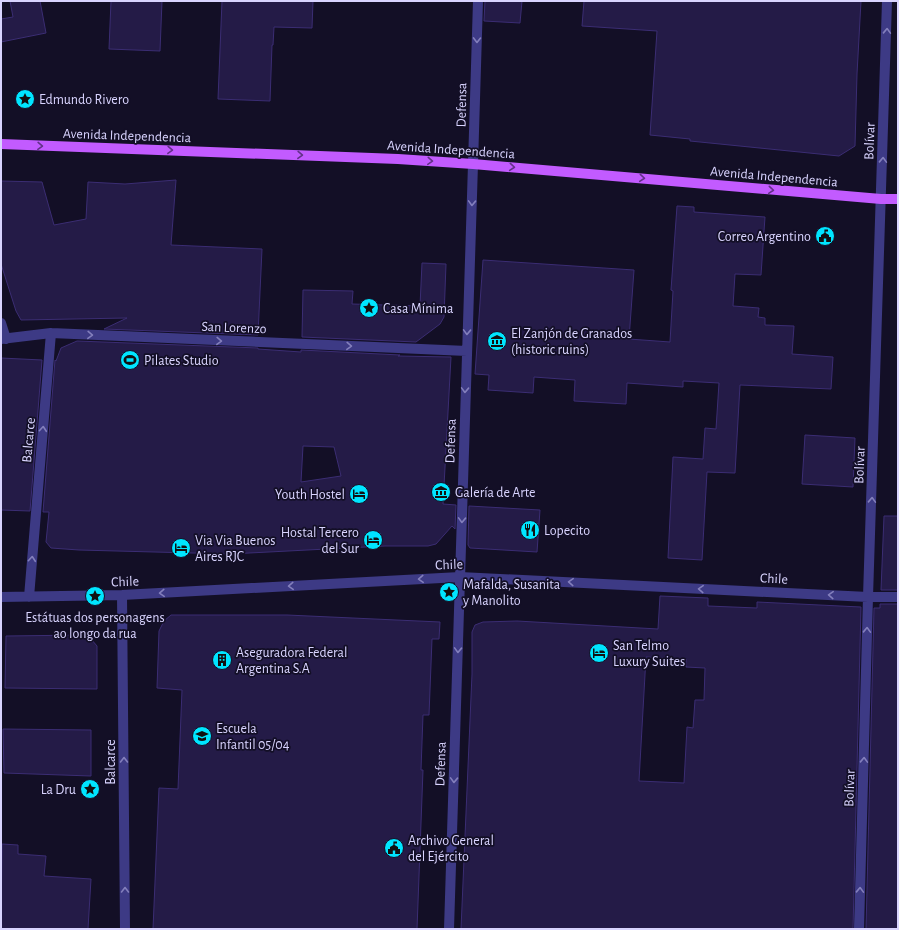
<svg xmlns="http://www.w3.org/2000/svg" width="899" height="930" viewBox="0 0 899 930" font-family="'Alegreya Sans',sans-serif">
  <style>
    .building { fill: #241b47; stroke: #3b2d73; fill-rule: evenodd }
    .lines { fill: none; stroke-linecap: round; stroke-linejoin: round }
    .street { stroke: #3d3a85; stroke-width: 10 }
    .primary { stroke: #c25bff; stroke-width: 10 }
    .oneway { stroke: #837fbc }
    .oneway2 { stroke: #623188 }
    .labels { text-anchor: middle; stroke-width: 3.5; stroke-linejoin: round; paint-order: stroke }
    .poi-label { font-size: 14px; fill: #d9d4ff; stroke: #130f26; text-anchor: start }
    .street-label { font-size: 14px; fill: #d9d4ff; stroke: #130f26 }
  </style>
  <rect width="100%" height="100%" fill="#130f26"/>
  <path class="building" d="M 10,1 L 40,1 L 46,33 L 1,42 L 1,19 L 13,17 Z
    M 111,1 L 162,1 L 160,51 L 109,49 Z
    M 222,1 L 313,1 L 312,28 L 274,27 L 273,45 L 272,45 L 270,101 L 218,99 Z
    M 485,1 L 522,1 L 520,23 L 484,21 Z
    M 584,1 L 861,1 L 857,74 L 855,146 L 839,156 L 690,141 L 690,139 L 650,135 L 657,31 L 582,26 Z
    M 176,180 L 171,245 L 262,249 L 258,335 L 104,329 L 127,318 L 21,320 L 16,311 L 1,264 L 1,181 L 42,182 L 54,225 L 86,219 L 88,182 L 125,184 Z
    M 677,206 L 694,207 L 694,212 L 765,217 L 761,275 L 735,274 L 733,306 L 759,308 L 758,317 L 765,318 L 765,325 L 794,326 L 792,354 L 833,357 L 831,389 L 740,385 L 735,473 L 707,472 L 702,560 L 668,558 L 673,457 L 703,459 L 705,428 L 716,429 L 719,383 L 683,381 L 683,387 L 627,383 L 626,404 L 574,401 L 575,380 L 534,377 L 533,393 L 488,390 L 489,375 L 475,374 L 483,260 L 634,270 L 629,339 L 670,342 L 673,291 L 671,290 Z
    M 422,263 L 446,264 L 444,317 L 440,324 L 416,342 L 302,337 L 303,290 L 353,291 L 352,304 L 420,306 Z
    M 77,341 L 258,348 L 258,349 L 301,352 L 301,350 L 400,355 L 398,356 L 451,357 L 443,504 L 456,505 L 455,529 L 452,526 L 436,544 L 428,546 L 385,546 L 230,554 L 79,550 L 51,548 L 46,542 L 49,512 L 43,512 L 55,360 L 56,361 L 61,348 ZM 303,446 L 334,447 L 341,476 L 301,482 Z
    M 1,358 L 42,360 L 30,511 L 1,510 Z
    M 805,435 L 855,438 L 853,487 L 802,484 Z
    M 469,506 L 540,510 L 537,552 L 470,548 L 468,545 Z
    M 884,516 L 898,516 L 898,590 L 881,590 Z
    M 660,596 L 708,598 L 708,606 L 757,608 L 757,602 L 861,607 L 853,929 L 461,929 L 472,674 L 472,632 L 475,625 L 483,622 L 517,621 L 658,629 ZM 646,657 L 686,659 L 686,667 L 705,668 L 704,700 L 695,700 L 693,728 L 687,727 L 684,783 L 639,781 Z
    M 880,604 L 898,604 L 898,929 L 866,929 L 874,608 L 880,608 Z
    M 171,615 L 287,615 L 440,622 L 439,639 L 432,639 L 429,715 L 423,715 L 421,770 L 423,770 L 417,929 L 153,929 L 159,788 L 178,789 L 182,690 L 157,688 L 159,631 L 164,621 Z
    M 84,635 L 91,639 L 97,646 L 97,689 L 5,688 L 6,636 Z
    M 3,729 L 91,730 L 91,776 L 4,773 Z
    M 2,844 L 18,845 L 18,854 L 46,856 L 44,876 L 91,879 L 88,929 L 1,929 Z"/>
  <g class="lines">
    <path class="street" d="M 1,323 L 6,339
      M 1,339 L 51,333 L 467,351
      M 122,595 L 125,929
      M 1,597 L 122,595 L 460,577 L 868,597 L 898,597
      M 29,597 L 51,333
      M 449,929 L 473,164 L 478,1
      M 859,929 L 868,597 L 887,1"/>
    <path class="primary" d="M 1,144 L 398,159 L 473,164 L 881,199 L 898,199"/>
  </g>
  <defs><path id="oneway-chevron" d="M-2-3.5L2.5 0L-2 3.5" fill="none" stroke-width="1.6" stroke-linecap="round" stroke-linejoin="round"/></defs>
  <g class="oneway">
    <use href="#oneway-chevron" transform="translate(887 31) rotate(-88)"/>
    <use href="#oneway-chevron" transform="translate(477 40) rotate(91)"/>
    <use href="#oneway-chevron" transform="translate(883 160) rotate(-88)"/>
    <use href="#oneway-chevron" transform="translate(472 203) rotate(92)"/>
    <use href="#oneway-chevron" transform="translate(467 332) rotate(92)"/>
    <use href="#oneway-chevron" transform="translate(90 335) rotate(2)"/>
    <use href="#oneway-chevron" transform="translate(219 341) rotate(2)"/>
    <use href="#oneway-chevron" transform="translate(349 346) rotate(2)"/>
    <use href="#oneway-chevron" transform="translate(465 390) rotate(92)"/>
    <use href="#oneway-chevron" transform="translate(43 429) rotate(-85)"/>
    <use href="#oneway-chevron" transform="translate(872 500) rotate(-88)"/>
    <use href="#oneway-chevron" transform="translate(462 520) rotate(92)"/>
    <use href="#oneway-chevron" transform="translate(32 559) rotate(-85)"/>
    <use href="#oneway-chevron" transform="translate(421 579) rotate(177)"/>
    <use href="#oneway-chevron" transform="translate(571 582) rotate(-177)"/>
    <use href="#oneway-chevron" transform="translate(291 586) rotate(177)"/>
    <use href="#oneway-chevron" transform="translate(701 589) rotate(-177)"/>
    <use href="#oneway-chevron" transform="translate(162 593) rotate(177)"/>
    <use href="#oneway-chevron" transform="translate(831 595) rotate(-177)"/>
    <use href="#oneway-chevron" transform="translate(867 630) rotate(-88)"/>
    <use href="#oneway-chevron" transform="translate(458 650) rotate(92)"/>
    <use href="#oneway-chevron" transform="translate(124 760) rotate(-90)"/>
    <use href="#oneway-chevron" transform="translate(864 760) rotate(-88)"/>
    <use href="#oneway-chevron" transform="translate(454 780) rotate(92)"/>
    <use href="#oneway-chevron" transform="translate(125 890) rotate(-90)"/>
    <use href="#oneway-chevron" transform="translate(860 890) rotate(-88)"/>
  </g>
  <g class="oneway2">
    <use href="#oneway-chevron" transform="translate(40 146) rotate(2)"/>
    <use href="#oneway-chevron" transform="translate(170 150) rotate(2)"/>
    <use href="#oneway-chevron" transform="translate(300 155) rotate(2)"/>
    <use href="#oneway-chevron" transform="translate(430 161) rotate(4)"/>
    <use href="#oneway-chevron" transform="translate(512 167) rotate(5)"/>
    <use href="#oneway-chevron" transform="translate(642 178) rotate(5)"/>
    <use href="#oneway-chevron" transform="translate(771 190) rotate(5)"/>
  </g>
  <defs>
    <symbol id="sight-disc" viewBox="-11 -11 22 22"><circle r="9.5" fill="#00e5ff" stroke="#130f26"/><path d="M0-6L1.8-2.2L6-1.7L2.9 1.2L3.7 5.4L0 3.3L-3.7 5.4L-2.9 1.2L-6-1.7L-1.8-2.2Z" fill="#111"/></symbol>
    <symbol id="civic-disc" viewBox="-11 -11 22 22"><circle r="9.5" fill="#00e5ff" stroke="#130f26"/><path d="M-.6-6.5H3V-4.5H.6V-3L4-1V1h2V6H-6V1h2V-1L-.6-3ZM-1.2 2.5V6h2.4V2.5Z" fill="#111"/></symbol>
    <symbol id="museum-disc" viewBox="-11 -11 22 22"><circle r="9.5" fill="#00e5ff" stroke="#130f26"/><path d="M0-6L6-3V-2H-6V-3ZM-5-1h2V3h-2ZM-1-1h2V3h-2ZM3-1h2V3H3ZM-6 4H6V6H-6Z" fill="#111"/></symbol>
    <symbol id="stadium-disc" viewBox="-11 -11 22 22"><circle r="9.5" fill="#00e5ff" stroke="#130f26"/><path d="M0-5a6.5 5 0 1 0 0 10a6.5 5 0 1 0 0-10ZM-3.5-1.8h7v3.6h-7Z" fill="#111"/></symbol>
    <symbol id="hotel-disc" viewBox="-11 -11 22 22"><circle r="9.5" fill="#00e5ff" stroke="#130f26"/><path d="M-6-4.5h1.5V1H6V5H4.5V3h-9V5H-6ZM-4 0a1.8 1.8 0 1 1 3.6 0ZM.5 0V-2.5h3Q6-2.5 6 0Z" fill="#111"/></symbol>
    <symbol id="restaurant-disc" viewBox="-11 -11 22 22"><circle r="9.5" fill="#00e5ff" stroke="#130f26"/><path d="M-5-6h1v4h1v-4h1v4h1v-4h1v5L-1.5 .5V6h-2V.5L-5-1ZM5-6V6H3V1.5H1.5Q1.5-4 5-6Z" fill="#111"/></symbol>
    <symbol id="building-disc" viewBox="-11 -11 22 22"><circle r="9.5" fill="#00e5ff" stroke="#130f26"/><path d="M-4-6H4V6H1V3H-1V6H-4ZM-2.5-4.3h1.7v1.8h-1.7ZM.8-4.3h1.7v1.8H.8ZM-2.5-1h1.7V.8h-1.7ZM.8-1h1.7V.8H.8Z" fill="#111"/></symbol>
    <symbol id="school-disc" viewBox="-11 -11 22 22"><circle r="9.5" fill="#00e5ff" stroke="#130f26"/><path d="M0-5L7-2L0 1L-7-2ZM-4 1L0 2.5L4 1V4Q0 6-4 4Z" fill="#111"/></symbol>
  </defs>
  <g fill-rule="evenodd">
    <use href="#sight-disc" x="14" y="88" width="22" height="22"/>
    <use href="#civic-disc" x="814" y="225" width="22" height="22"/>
    <use href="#sight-disc" x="358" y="297" width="22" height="22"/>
    <use href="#museum-disc" x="486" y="330" width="22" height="22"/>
    <use href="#stadium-disc" x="119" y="349" width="22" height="22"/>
    <use href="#museum-disc" x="430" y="481" width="22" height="22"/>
    <use href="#hotel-disc" x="348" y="483" width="22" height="22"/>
    <use href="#restaurant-disc" x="519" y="519" width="22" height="22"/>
    <use href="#hotel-disc" x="362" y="529" width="22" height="22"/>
    <use href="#hotel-disc" x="170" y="537" width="22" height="22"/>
    <use href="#sight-disc" x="438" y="581" width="22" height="22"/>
    <use href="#sight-disc" x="84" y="585" width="22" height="22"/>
    <use href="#hotel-disc" x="588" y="642" width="22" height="22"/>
    <use href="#building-disc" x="211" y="649" width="22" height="22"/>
    <use href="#school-disc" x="191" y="725" width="22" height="22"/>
    <use href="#sight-disc" x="79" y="778" width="22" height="22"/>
    <use href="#civic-disc" x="383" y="837" width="22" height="22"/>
  </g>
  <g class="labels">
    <g class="poi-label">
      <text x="39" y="104">Edmundo Rivero</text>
      <text x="811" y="241" text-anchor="end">Correo Argentino</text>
      <text x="383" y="313">Casa Mínima</text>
      <text x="511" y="338">El Zanjón de Granados<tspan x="511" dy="16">(historic ruins)</tspan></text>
      <text x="144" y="365">Pilates Studio</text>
      <text x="455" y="497">Galería de Arte</text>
      <text x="345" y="499" text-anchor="end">Youth Hostel</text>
      <text x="544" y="535">Lopecito</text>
      <text x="359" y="537" text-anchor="end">Hostal Tercero<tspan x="359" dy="16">del Sur</tspan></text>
      <text x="195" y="545">Via Via Buenos<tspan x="195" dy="16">Aires RJC</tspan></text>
      <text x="463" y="589">Mafalda, Susanita<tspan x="463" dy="16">y Manolito</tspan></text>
      <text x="95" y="622" text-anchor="middle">Estátuas dos personagens<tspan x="95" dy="16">ao longo da rua</tspan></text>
      <text x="613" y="650">San Telmo<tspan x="613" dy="16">Luxury Suites</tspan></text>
      <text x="236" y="657">Aseguradora Federal<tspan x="236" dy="16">Argentina S.A</tspan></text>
      <text x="216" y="733">Escuela<tspan x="216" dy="16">Infantil 05/04</tspan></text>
      <text x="76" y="794" text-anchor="end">La Dru</text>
      <text x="408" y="845">Archivo General<tspan x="408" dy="16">del Ejército</tspan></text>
    </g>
    <g class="street-label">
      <text transform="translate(461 105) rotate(-89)" y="5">Defensa</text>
      <text transform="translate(127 135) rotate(2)" y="5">Avenida Independencia</text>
      <text transform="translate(869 141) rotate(-88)" y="5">Bolívar</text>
      <text transform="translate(451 149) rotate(4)" y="5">Avenida Independencia</text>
      <text transform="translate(774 176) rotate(5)" y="5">Avenida Independencia</text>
      <text transform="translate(234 327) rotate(2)" y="5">San Lorenzo</text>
      <text transform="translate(28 440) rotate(-85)" y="5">Balcarce</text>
      <text transform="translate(450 441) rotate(-88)" y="5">Defensa</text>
      <text transform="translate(859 465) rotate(-88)" y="5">Bolívar</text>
      <text transform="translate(449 564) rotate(-2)" y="5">Chile</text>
      <text transform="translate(774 578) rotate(3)" y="5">Chile</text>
      <text transform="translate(125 581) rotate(-2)" y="5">Chile</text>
      <text transform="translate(110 762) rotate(-90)" y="5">Balcarce</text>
      <text transform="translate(440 764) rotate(-88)" y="5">Defensa</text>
      <text transform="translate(849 788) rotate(-88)" y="5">Bolívar</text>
    </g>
  </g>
  <rect width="899" height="930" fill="none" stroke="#d9d4ff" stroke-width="4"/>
</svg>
